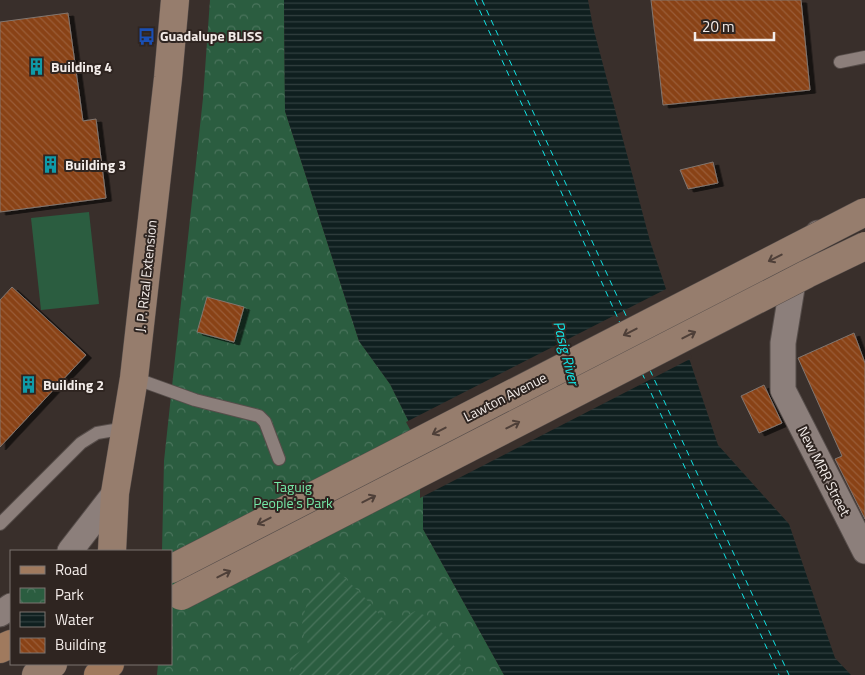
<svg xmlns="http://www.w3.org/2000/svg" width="865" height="675" viewBox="0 0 865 675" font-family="'Titillium Web',sans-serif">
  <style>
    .park { fill: url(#park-crowns) }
    .garden { fill: url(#garden-furrows) }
    .pitch { fill: #2b5d40 }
    .water { fill: url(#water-rules) }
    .pier { fill: #392f2b }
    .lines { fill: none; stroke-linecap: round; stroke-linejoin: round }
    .ferry { stroke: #11e5e6; stroke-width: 1; stroke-dasharray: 6 5; stroke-linecap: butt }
    .building { fill: url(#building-back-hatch); stroke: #817670; filter: url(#shadow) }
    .lane-casing { stroke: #574e4b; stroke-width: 14 }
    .street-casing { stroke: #574e4b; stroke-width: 27 }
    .secondary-casing { stroke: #574e4b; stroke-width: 29 }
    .primary-casing { stroke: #574e4b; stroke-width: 29 }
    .lane { stroke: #8c7f7b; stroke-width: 12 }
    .street { stroke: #8c7f7b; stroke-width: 25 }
    .secondary { stroke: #967d6d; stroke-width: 28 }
    .primary { stroke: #a07a5e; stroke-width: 28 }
    .secondary-bridge-casing { stroke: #574e4b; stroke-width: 29; stroke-linecap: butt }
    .secondary-bridge { stroke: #967d6d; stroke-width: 28 }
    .oneway { stroke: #4e3f38 }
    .labels { text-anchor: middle; stroke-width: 4; stroke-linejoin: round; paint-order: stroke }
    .poi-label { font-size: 14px; font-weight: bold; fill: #f3ece9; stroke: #2f2521; text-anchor: start }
    .street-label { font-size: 14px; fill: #f3ece9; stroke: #2f2521 }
    .park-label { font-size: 14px; fill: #75e8a7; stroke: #2f2521 }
    .water-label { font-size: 15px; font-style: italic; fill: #11e5e6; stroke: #2f2521 }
  </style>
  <defs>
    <pattern id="park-crowns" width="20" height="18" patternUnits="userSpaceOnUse" patternTransform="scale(1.25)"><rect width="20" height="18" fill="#2b5d40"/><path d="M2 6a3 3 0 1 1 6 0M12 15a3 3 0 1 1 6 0" fill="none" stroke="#4a745c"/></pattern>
    <pattern id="garden-furrows" width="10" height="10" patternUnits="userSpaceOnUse" patternTransform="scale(1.25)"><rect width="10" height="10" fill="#2b5d40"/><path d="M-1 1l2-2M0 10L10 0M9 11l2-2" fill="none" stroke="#4a745c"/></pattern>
    <pattern id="water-rules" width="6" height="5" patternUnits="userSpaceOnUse" patternTransform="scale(1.25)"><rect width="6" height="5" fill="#0f1f1f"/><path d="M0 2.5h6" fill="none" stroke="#324040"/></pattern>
    <pattern id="building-back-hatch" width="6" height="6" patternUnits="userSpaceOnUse" patternTransform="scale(1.25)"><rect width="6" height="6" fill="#894216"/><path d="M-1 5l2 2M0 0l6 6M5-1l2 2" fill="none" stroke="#9a5d38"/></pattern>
    <filter id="shadow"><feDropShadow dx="5.5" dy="3" stdDeviation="0" flood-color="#0009"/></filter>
  </defs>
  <rect width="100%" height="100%" fill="#392f2b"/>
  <path class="park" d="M 210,0 L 284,0 L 285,111 L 359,341 L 390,384 L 416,436 L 423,485 L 423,529 L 504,675 L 157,675 L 158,664 L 171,664 L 171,551 L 162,551 L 164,461 L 203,98 Z"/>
  <path class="garden" d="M 337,570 L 365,598 L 386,622 L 399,620 L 415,611 L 426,616 L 461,653 L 459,663 L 468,675 L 295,675 L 289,658 L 309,646 L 301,628 L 308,598 Z"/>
  <path class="pitch" d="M 89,212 L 99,304 L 41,310 L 31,218 Z"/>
  <path class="water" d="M 284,0 L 588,0 L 593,27 L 650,241 L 718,445 L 789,524 L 835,658 L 851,675 L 504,675 L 423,529 L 423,485 L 416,436 L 390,384 L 359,341 L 285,111 Z"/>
  <path class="pier" d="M 668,288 L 692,358 L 420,498 L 420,485 L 414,437 L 406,422 Z"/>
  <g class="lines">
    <path class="ferry" d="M 475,0 L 620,323
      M 482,0 L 628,320
      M 650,370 L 789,675
      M 642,373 L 779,675"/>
  </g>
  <path class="building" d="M 651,0 L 801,0 L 810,90 L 663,105 Z
    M 68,13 L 83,121 L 96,119 L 106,198 L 0,212 L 0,22 Z
    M 713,162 L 718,183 L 688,189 L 680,170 Z
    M 12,287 L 86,355 L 0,447 L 0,300 Z
    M 207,297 L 244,307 L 234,342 L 197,332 Z
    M 854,333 L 865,363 L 865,519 L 835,459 L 842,456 L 798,358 Z
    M 764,385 L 782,423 L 759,433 L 741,396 Z"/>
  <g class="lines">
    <defs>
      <path id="lane" d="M 840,62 L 865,57
        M 134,378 L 195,400 L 259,416 L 265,422 L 279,459
        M 0,524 L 81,443 L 97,433 L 126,428"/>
      <path id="street" d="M 818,233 L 808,244 L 801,257 L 792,288 L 783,343 L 783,390 L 865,551
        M 70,551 L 115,493
        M 0,614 L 11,606"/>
      <path id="secondary" d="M 112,551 L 115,493 L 134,378 L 168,78 L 175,0
        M 36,675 L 53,664"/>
      <path id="primary" d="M 0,649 L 11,644
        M 98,675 L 110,664"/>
    </defs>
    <use href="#lane" class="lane-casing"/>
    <use href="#street" class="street-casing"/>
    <use href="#secondary" class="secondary-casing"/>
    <use href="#primary" class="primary-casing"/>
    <use href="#lane" class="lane"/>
    <use href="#street" class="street"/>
    <use href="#secondary" class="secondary"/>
    <use href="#primary" class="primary"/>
    <defs>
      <path id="secondary-bridge" d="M 171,569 L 865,212
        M 181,596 L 807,274 L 865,246"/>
    </defs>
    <use href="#secondary-bridge" class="secondary-bridge-casing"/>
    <use href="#secondary-bridge" class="secondary-bridge"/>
  </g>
  <defs><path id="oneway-shaft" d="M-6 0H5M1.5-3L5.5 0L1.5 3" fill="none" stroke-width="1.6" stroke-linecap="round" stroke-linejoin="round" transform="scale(1.25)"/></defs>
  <g class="oneway">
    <use href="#oneway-shaft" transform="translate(775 258) rotate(153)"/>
    <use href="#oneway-shaft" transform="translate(630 332) rotate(153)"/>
    <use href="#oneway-shaft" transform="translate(689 335) rotate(-27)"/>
    <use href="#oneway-shaft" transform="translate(513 425) rotate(-27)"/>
    <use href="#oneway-shaft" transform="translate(439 431) rotate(153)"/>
    <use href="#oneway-shaft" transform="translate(369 499) rotate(-27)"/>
    <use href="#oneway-shaft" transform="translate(264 521) rotate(153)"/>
    <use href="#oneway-shaft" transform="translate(224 574) rotate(-27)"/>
  </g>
  <defs>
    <symbol id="bus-bare" viewBox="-9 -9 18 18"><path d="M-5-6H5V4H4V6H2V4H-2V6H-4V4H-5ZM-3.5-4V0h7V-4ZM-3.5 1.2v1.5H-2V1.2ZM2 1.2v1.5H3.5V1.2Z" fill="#1a4fb4" stroke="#2f2521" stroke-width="2.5" paint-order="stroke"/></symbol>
    <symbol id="building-bare" viewBox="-9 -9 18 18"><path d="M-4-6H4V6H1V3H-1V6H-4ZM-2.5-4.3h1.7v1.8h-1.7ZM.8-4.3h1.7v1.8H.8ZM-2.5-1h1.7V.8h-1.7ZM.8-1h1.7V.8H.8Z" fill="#0f9aa8" stroke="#2f2521" stroke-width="2.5" paint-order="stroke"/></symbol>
  </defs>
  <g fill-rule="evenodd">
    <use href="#bus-bare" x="134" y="24" width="25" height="25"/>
    <use href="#building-bare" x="24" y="54" width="25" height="25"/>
    <use href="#building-bare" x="38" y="152" width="25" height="25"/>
    <use href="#building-bare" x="16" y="372" width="25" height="25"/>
  </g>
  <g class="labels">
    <g class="poi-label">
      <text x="160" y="41">Guadalupe BLISS</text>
      <text x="51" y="72">Building 4</text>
      <text x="65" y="170">Building 3</text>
      <text x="43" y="390">Building 2</text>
    </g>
    <g class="street-label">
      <text transform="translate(146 276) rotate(-84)" y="5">J. P. Rizal Extension</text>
      <text transform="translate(505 397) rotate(-27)" y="5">Lawton Avenue</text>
      <text transform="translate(824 471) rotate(63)" y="5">New MRR Street</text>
    </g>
    <g class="park-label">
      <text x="293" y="492">Taguig<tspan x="293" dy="16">People's Park</tspan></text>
    </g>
    <g class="water-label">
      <text transform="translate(566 353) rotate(76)" y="5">Pasig River</text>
    </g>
  </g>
  <rect x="10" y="550" width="162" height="115" fill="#2f2521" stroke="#7d7571"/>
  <rect x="20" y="566" width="25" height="8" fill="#a07a5e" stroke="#7d7571"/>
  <text x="55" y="575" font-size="15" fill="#f3ece9">Road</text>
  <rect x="20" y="588" width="25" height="15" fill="url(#park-crowns)" stroke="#7d7571"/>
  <text x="55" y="600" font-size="15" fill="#f3ece9">Park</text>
  <rect x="20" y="612" width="25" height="15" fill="url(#water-rules)" stroke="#7d7571"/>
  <text x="55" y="625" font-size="15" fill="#f3ece9">Water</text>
  <rect x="20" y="638" width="25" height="15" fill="url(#building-back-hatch)" stroke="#7d7571"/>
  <text x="55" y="650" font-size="15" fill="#f3ece9">Building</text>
  <path d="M695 32v8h79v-8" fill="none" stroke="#f3ece9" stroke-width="2.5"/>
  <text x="702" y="32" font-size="15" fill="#f3ece9" stroke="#2f2521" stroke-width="4" paint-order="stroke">20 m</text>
</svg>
